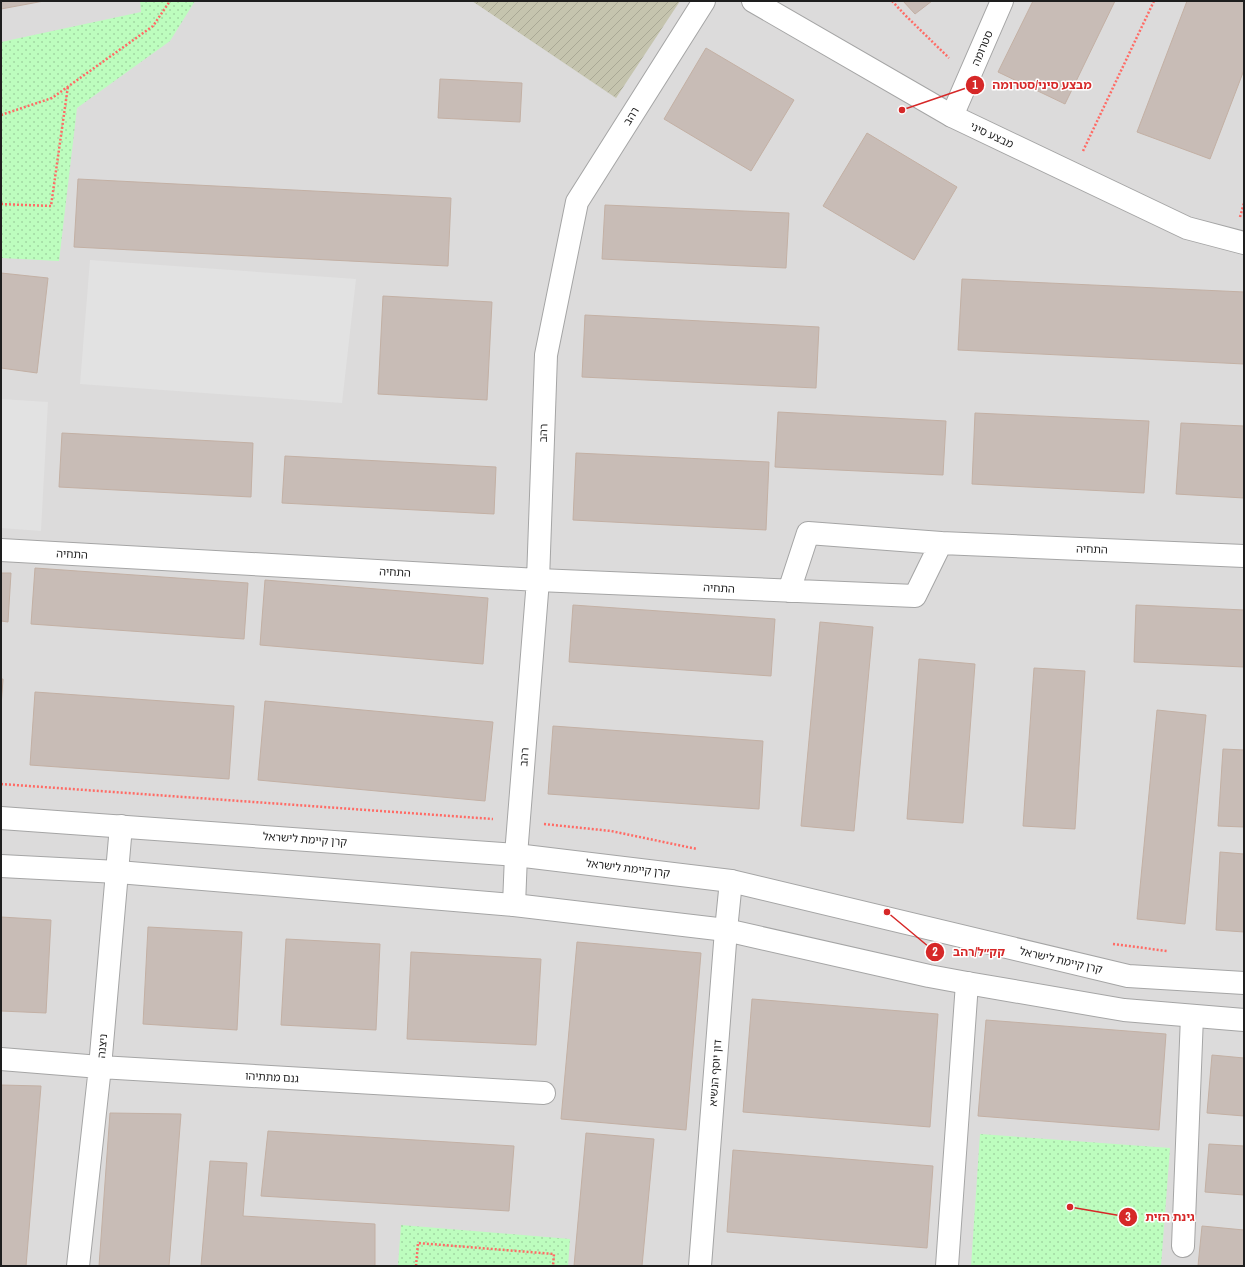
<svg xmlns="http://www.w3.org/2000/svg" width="1245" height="1267" viewBox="0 0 1245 1267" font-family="'Archivo Narrow','Noto Sans Hebrew',sans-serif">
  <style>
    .residential { fill: #dcdbdb }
    .construction { fill: url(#construction-furrows) }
    .park { fill: url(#park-dots) }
    .parking { fill: #e2e2e2 }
    .building { fill: #c8bcb6; stroke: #c3b0a4 }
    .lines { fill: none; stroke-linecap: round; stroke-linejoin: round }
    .minor-casing { stroke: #a5a5a5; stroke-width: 24 }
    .tertiary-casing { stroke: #a5a5a5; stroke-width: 24 }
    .path { stroke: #ff6b65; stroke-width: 2.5; stroke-dasharray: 2 2; stroke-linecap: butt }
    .minor { stroke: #fff; stroke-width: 22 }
    .tertiary { stroke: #fff; stroke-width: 22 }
    .labels { text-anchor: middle; stroke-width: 3; stroke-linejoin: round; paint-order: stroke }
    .street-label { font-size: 11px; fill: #1e1e1e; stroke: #fff }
    .leader { fill: none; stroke: #d62828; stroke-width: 1.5 }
    .callout-dot { fill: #d62828; stroke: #fff; stroke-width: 1.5 }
    .mark-label { font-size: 12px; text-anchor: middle; font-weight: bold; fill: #fff }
    .callout-label { font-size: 12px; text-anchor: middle; font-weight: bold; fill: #d62828; stroke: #fff; stroke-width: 3; stroke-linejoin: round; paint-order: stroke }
  </style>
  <defs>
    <pattern id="construction-furrows" width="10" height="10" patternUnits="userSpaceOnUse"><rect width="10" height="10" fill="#c5c4ae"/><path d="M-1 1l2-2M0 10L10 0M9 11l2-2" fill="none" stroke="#a9a895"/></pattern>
    <pattern id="park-dots" width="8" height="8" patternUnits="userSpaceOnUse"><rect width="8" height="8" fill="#bdfdbe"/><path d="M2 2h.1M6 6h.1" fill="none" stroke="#a2d8a3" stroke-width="1.8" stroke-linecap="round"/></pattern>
  </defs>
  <rect width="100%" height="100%" fill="#f0ebe3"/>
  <path class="residential" d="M 1,1 L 1244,1 L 1244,1266 L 1,1266 Z"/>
  <path class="construction" d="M 472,1 L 680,1 L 616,98 Z"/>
  <path class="park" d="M 140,1 L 195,1 L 170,41 L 77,108 L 59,261 L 1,258 L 1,42 L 141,12 Z
    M 980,1134 L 1170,1148 L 1161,1266 L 971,1266 Z
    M 401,1225 L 570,1239 L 568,1266 L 398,1266 Z"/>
  <path class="parking" d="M 90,260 L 356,279 L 342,403 L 80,384 Z
    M 1,399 L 48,402 L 41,531 L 1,528 Z"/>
  <path class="building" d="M 1,1 L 44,1 L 1,9 Z
    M 903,1 L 932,1 L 915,14 Z
    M 1033,1 L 1115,1 L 1065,104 L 998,72 Z
    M 1187,1 L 1244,1 L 1244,70 L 1210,159 L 1137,132 Z
    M 706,48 L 794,100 L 751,171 L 664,119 Z
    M 440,79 L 522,83 L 520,122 L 438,118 Z
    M 867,133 L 957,187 L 914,260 L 823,206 Z
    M 78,179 L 451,198 L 448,266 L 74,247 Z
    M 605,205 L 789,213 L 786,268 L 602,259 Z
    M 1,273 L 48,278 L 37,373 L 1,368 Z
    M 962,279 L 1244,292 L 1244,364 L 958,350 Z
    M 383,296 L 492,302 L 487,400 L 378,394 Z
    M 585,315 L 819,327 L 816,388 L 582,377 Z
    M 778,412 L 946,421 L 943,475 L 775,467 Z
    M 975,413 L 1149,421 L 1144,493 L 972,484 Z
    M 1181,423 L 1244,426 L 1244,498 L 1176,494 Z
    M 62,433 L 253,443 L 251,497 L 59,487 Z
    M 576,453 L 769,462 L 766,530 L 573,520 Z
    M 285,456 L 496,467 L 494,514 L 282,503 Z
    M 35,568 L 248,583 L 244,639 L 31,624 Z
    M 1,573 L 11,573 L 8,622 L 1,621 Z
    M 265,580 L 488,598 L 483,664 L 260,645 Z
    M 573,605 L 775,619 L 771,676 L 569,662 Z
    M 1136,605 L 1244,610 L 1244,667 L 1134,662 Z
    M 820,622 L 873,627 L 854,831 L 801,826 Z
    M 919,659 L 975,664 L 963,823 L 907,819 Z
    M 1034,668 L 1085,671 L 1075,829 L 1023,826 Z
    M 1,679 L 3,679 L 1,707 Z
    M 35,692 L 234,706 L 229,779 L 30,765 Z
    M 265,701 L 493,722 L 485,801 L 258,780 Z
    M 1157,710 L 1206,715 L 1185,924 L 1137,919 Z
    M 553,726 L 763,741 L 759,809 L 548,794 Z
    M 1223,749 L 1244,750 L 1244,827 L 1218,826 Z
    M 1220,852 L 1244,854 L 1244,932 L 1216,930 Z
    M 1,917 L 51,920 L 46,1013 L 1,1011 Z
    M 148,927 L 242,932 L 237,1030 L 143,1024 Z
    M 286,939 L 380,944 L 376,1030 L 281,1025 Z
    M 577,942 L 701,953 L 686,1130 L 561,1119 Z
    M 411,952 L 541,959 L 536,1045 L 407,1039 Z
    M 752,999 L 938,1014 L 930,1127 L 743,1112 Z
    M 986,1020 L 1166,1034 L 1159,1130 L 978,1116 Z
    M 1212,1055 L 1244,1058 L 1244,1116 L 1207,1113 Z
    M 1,1085 L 41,1086 L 26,1266 L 1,1266 Z
    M 110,1113 L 181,1114 L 169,1266 L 99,1266 Z
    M 268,1131 L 514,1146 L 509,1211 L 261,1196 Z
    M 586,1133 L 654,1139 L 642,1266 L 574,1266 Z
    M 1209,1144 L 1244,1146 L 1244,1195 L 1205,1192 Z
    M 733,1150 L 933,1166 L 927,1248 L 727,1232 Z
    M 210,1161 L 247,1163 L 243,1216 L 375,1224 L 375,1266 L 201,1266 Z
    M 1202,1226 L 1244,1230 L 1244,1266 L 1198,1266 Z"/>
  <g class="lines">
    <defs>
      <path id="minor" d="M 952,116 L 1002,1
        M 1,550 L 538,580 L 915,596 L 941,543 L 1244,556
        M 789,591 L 808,533 L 941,543
        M 514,905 L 516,855 L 538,580 L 546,355 L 577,202 L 704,1
        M 1,1059 L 100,1067 L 544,1093
        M 1183,1246 L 1192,1016
        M 78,1266 L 100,1067 L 121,826
        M 700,1266 L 726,930 L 731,881
        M 947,1266 L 967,983"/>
      <path id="tertiary" d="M 753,1 L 952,116 L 1187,228 L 1244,243
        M 1,818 L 516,855 L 731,881 L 1128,976 L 1244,983
        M 1,866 L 118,872 L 514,905 L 726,930 L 929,976 L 967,983 L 1124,1010 L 1244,1020"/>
    </defs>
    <use href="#minor" class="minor-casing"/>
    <use href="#tertiary" class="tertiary-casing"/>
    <path class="path" d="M 892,1 L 906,16 L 949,58
      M 1,115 L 52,98 L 153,26 L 170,1
      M 1083,151 L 1154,1
      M 1,204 L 51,206 L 68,86
      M 1240,217 L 1244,203
      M 1,784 L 493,819
      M 544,824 L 611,831 L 697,849
      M 1113,944 L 1167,951
      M 416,1266 L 418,1243 L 554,1254 L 553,1266"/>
    <use href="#minor" class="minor"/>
    <use href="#tertiary" class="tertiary"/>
  </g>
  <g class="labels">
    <g class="street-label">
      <text transform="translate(982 48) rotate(-67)" y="4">סטרומה</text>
      <text transform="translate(631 116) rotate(-58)" y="4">רהב</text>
      <text transform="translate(992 135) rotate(25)" y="4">מבצע סיני</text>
      <text transform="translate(543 433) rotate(-88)" y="4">רהב</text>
      <text transform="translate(1092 549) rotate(2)" y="4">התחיה</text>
      <text transform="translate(72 554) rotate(3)" y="4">התחיה</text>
      <text transform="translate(395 572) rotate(3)" y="4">התחיה</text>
      <text transform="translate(719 588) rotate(3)" y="4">התחיה</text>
      <text transform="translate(524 757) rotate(-86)" y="4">רהב</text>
      <text transform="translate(305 839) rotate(4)" y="4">קרן קיימת לישראל</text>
      <text transform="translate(628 868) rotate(7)" y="4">קרן קיימת לישראל</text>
      <text transform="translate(1061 960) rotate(13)" y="4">קרן קיימת לישראל</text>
      <text transform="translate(102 1046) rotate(-85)" y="4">ניצנה</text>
      <text transform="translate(715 1073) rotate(-86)" y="4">דון יוסף הנשיא</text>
      <text transform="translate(272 1077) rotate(3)" y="4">גנם מתתיהו</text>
    </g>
  </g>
  <path class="leader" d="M902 110L975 85M887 912L935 952M1070 1207L1128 1217"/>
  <g class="callout-dot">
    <circle cx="902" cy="110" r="4"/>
    <circle cx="887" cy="912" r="4"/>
    <circle cx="1070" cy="1207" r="4"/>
    <circle cx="975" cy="85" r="10"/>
    <circle cx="935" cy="952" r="10"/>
    <circle cx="1128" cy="1217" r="10"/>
  </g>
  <g class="mark-label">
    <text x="975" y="89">1</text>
    <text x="935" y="956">2</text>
    <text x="1128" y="1221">3</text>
  </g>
  <g class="callout-label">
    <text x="1042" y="89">מבצע סיני/סטרומה</text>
    <text x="979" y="956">קק״ל/רהב</text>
    <text x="1170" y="1221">גינת הזית</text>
  </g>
  <rect width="1245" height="1267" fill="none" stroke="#1e1e1e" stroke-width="4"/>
</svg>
